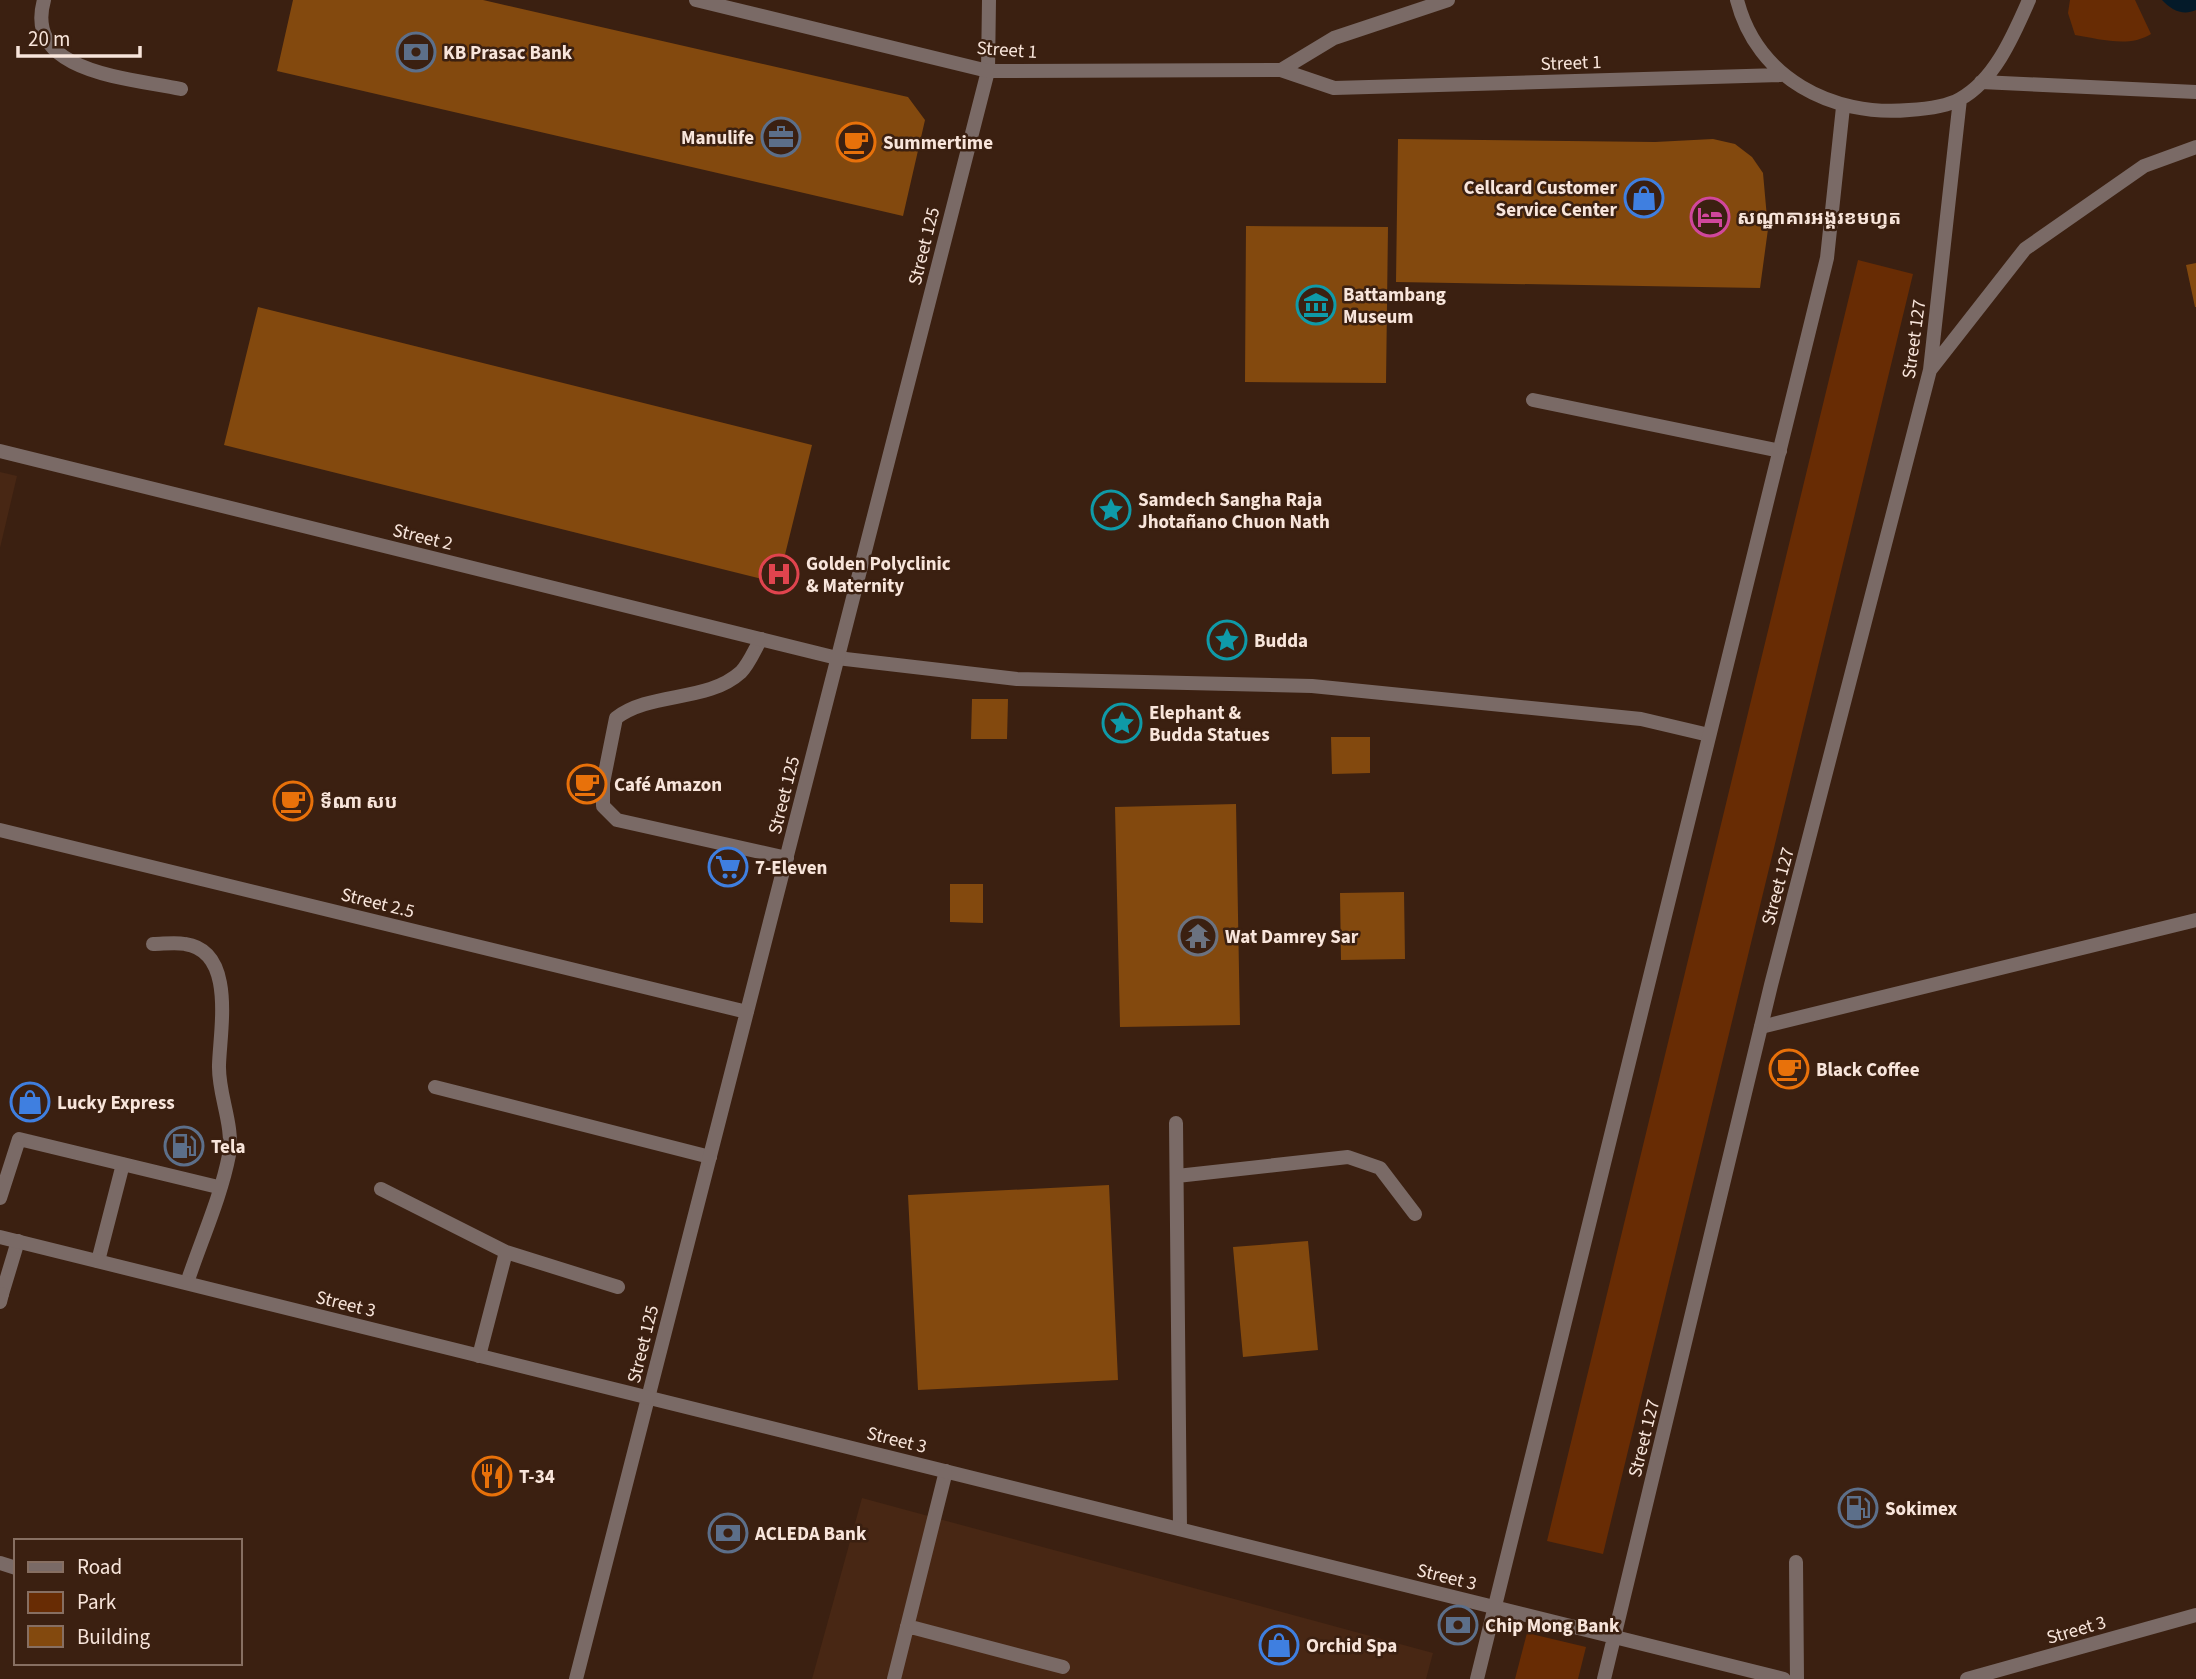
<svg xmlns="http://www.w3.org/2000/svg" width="2196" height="1679" viewBox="0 0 2196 1679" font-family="'Source Sans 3','Noto Sans Khmer',sans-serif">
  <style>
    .built { fill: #482714 }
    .green { fill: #682c04 }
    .water { fill: #041a29 }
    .building { fill: #83490e }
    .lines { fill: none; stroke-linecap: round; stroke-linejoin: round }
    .service { stroke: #7a6a66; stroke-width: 14 }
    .minor { stroke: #7a6a66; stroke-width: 14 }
    .tertiary { stroke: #7a6a66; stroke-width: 14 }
    .labels { text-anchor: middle; stroke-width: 5; stroke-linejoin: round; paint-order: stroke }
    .street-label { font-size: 19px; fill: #f8e5db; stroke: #3b2011 }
    .poi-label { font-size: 19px; font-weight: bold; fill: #f8e5db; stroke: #3b2011; text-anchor: start }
  </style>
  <rect width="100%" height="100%" fill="#3b2011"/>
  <path class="built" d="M 0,472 L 17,476 L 0,548 Z
    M 862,1498 L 1433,1653 L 1426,1679 L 812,1679 Z"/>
  <path class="green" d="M 2070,0 L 2135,0 L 2151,34 C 2129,48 2100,39 2075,35 L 2068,13 Z
    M 1858,260 L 1913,274 L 1603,1554 L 1547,1541 Z
    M 1527,1633 L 1586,1647 L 1578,1679 L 1515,1679 Z"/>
  <path class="water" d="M 2162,0 L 2196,0 L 2196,10 C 2183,16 2171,10 2162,0 Z"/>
  <path class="building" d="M 293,0 L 483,0 L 908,97 L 925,120 L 903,216 L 277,71 Z
    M 1398,139 L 1655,142 L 1713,139 L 1735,144 L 1752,157 L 1763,173 L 1768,229 L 1760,288 L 1396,282 Z
    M 1246,226 L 1388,227 L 1386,383 L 1245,382 Z
    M 2196,263 L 2196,307 L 2195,307 L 2186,265 Z
    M 258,307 L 812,445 L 778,583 L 224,445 Z
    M 972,699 L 1008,699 L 1007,739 L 971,739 Z
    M 1331,737 L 1370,737 L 1370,773 L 1332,774 Z
    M 1236,804 L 1240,1025 L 1120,1027 L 1115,807 Z
    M 950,884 L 983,884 L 983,923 L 950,922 Z
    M 1404,892 L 1405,959 L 1341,960 L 1340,893 Z
    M 1109,1185 L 1118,1380 L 918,1390 L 908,1195 Z
    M 1308,1241 L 1318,1350 L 1243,1357 L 1233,1247 Z"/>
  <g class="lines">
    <path class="service" d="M 44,0 C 23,74 132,78 181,89
      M 761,639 C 755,649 749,664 741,672 C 707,703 651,691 616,718 L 603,783 L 603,806 L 617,820 L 787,858
      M 837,658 L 1017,679 L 1312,686 L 1641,719 L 1709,735
      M 153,944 C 163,944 175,942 185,944 C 236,951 220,1030 219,1065 C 218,1095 234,1124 229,1155 C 221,1197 200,1243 187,1283
      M 435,1087 L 710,1157
      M 1176,1123 L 1180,1529
      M 1177,1176 L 1348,1157 L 1380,1168 L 1415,1214
      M 381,1189 L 506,1252 L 479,1356
      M 0,1198 L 19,1139 L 218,1187
      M 506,1252 L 618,1287
      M 98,1261 L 123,1164
      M 2,1294 L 18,1241
      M 1796,1562 L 1797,1679
      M 907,1626 L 1063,1667
      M 894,1679 L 946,1471"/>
    <path class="minor" d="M 1533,400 L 1780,451
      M 0,451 L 837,658
      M 0,830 L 747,1012
      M 1761,1027 L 2196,920
      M 0,1302 L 2,1294
      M 0,1563 L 16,1568
      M 576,1679 L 988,71 L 989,0"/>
    <path class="tertiary" d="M 696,0 L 988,71 L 1281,70 L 1334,88 L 1781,75
      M 1737,0 C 1757,78 1832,117 1909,110 C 1925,109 1946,107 1960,99 C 1995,80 2014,34 2029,0
      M 1281,70 L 1334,38 L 1448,0
      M 1981,82 L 2196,92
      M 1931,369 L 2025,249 L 2144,166 L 2196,147
      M 0,1237 L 1784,1679
      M 1477,1679 L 1827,258 L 1843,107
      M 1604,1679 L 1771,985 L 1930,370 L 1960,99
      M 1967,1679 L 2196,1615"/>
  </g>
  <defs>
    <symbol id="bank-ring" viewBox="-11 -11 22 22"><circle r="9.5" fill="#3b2011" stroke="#5c6f8a" stroke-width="1.5"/><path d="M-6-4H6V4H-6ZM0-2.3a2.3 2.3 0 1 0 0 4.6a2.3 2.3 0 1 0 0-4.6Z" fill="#5c6f8a"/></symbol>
    <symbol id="office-ring" viewBox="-11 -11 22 22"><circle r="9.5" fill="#3b2011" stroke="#5c6f8a" stroke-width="1.5"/><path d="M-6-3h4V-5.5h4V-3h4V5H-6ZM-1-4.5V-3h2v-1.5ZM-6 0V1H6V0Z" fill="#5c6f8a"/></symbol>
    <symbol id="cafe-ring" viewBox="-11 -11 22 22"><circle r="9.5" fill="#3b2011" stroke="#e8710a" stroke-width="1.5"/><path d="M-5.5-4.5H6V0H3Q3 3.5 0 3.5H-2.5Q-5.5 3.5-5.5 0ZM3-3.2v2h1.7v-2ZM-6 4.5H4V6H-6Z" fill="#e8710a"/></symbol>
    <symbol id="shop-ring" viewBox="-11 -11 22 22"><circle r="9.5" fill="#3b2011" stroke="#3f7fe0" stroke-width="1.5"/><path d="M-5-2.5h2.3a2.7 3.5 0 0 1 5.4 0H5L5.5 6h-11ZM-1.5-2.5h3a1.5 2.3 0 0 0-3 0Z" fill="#3f7fe0"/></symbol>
    <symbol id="hotel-ring" viewBox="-11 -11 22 22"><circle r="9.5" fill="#3b2011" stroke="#d1479c" stroke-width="1.5"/><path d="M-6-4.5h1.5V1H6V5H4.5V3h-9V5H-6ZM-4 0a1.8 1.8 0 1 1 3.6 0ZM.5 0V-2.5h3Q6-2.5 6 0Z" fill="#d1479c"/></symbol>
    <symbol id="museum-ring" viewBox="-11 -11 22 22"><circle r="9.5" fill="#3b2011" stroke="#0f9aa8" stroke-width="1.5"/><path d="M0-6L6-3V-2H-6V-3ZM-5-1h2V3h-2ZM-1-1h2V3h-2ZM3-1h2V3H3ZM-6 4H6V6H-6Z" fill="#0f9aa8"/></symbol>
    <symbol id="sight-ring" viewBox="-11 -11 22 22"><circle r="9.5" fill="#3b2011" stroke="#0f9aa8" stroke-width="1.5"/><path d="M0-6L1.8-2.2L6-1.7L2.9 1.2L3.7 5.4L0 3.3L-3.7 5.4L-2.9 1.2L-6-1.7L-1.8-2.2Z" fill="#0f9aa8"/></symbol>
    <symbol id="hospital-ring" viewBox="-11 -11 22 22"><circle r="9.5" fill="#3b2011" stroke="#e0444e" stroke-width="1.5"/><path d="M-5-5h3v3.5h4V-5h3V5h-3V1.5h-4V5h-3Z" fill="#e0444e"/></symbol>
    <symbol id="supermarket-ring" viewBox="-11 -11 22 22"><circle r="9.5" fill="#3b2011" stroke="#3f7fe0" stroke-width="1.5"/><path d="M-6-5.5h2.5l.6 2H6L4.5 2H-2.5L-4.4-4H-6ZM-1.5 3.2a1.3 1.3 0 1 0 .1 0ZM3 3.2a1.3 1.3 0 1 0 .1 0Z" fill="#3f7fe0"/></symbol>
    <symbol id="temple-ring" viewBox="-11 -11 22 22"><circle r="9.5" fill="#3b2011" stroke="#6b7280" stroke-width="1.5"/><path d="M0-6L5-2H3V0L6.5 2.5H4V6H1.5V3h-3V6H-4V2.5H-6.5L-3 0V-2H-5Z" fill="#6b7280"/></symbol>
    <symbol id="fuel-ring" viewBox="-11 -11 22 22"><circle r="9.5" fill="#3b2011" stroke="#5c6f8a" stroke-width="1.5"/><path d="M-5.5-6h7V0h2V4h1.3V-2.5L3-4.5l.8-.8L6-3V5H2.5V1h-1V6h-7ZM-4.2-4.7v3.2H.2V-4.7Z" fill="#5c6f8a"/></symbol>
    <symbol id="restaurant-ring" viewBox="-11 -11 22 22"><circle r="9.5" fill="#3b2011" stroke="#e8710a" stroke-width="1.5"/><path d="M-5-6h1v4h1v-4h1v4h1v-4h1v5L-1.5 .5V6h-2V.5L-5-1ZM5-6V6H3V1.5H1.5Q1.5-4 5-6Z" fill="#e8710a"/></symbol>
  </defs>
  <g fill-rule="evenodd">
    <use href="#bank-ring" x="394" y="30" width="44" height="44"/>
    <use href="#office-ring" x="759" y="115" width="44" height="44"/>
    <use href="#cafe-ring" x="834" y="120" width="44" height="44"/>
    <use href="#shop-ring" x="1622" y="176" width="44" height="44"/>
    <use href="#hotel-ring" x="1688" y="195" width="44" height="44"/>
    <use href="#museum-ring" x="1294" y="283" width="44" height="44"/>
    <use href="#sight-ring" x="1089" y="488" width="44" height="44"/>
    <use href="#hospital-ring" x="757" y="552" width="44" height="44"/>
    <use href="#sight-ring" x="1205" y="618" width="44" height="44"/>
    <use href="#sight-ring" x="1100" y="701" width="44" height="44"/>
    <use href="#cafe-ring" x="565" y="762" width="44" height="44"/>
    <use href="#cafe-ring" x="271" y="779" width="44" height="44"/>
    <use href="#supermarket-ring" x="706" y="845" width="44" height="44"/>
    <use href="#temple-ring" x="1176" y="914" width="44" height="44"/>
    <use href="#cafe-ring" x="1767" y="1047" width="44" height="44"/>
    <use href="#shop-ring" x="8" y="1080" width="44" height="44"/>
    <use href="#fuel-ring" x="162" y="1124" width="44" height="44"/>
    <use href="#restaurant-ring" x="470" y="1454" width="44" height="44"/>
    <use href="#fuel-ring" x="1836" y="1486" width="44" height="44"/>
    <use href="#bank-ring" x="706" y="1511" width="44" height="44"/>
    <use href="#bank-ring" x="1436" y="1603" width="44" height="44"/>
    <use href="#shop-ring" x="1257" y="1623" width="44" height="44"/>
  </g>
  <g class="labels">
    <g class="street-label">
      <text transform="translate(1007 49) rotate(4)" y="7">Street 1</text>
      <text transform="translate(1571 62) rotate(-2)" y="7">Street 1</text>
      <text transform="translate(923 246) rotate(-76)" y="7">Street 125</text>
      <text transform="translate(1913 339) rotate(-82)" y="7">Street 127</text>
      <text transform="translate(423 536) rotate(14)" y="7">Street 2</text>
      <text transform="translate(783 795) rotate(-76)" y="7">Street 125</text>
      <text transform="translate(1777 886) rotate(-75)" y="7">Street 127</text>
      <text transform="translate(378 902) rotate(14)" y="7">Street 2.5</text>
      <text transform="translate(346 1303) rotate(14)" y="7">Street 3</text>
      <text transform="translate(642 1344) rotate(-76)" y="7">Street 125</text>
      <text transform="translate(1643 1438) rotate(-76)" y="7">Street 127</text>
      <text transform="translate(897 1439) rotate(14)" y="7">Street 3</text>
      <text transform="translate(1447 1576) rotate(14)" y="7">Street 3</text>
      <text transform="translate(2076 1629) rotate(-16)" y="7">Street 3</text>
    </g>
    <g class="poi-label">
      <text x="443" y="59">KB Prasac Bank</text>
      <text x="754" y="144" text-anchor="end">Manulife</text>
      <text x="883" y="149">Summertime</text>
      <text x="1617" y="194" text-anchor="end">Cellcard Customer<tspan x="1617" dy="22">Service Center</tspan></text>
      <text x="1737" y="224">សណ្ឋាគារអង្គរខមហ្វត</text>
      <text x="1343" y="301">Battambang<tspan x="1343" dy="22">Museum</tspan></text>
      <text x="1138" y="506">Samdech Sangha Raja<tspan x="1138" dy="22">Jhotañano Chuon Nath</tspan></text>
      <text x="806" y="570">Golden Polyclinic<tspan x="806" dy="22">&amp; Maternity</tspan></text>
      <text x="1254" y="647">Budda</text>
      <text x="1149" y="719">Elephant &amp;<tspan x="1149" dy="22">Budda Statues</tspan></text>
      <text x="614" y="791">Café Amazon</text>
      <text x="320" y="808">ទីណា សប</text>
      <text x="755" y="874">7-Eleven</text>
      <text x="1225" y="943">Wat Damrey Sar</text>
      <text x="1816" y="1076">Black Coffee</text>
      <text x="57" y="1109">Lucky Express</text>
      <text x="211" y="1153">Tela</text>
      <text x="519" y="1483">T-34</text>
      <text x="1885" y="1515">Sokimex</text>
      <text x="755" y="1540">ACLEDA Bank</text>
      <text x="1485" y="1632">Chip Mong Bank</text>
      <text x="1306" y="1652">Orchid Spa</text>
    </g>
  </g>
  <rect x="14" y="1539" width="228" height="126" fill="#3b2011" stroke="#876f62" stroke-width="2"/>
  <rect x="28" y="1562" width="35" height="10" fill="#7a6a66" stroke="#876f62" stroke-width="2"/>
  <text x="77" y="1574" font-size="21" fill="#f8e5db">Road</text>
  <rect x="28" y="1592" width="35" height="21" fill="#682c04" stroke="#876f62" stroke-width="2"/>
  <text x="77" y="1609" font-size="21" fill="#f8e5db">Park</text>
  <rect x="28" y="1626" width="35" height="21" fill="#83490e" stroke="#876f62" stroke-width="2"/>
  <text x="77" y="1644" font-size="21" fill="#f8e5db">Building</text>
  <path d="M18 46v10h122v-10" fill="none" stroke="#f8e5db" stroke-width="3.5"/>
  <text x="28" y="46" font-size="21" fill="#f8e5db" stroke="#3b2011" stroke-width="5" paint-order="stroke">20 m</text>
</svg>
